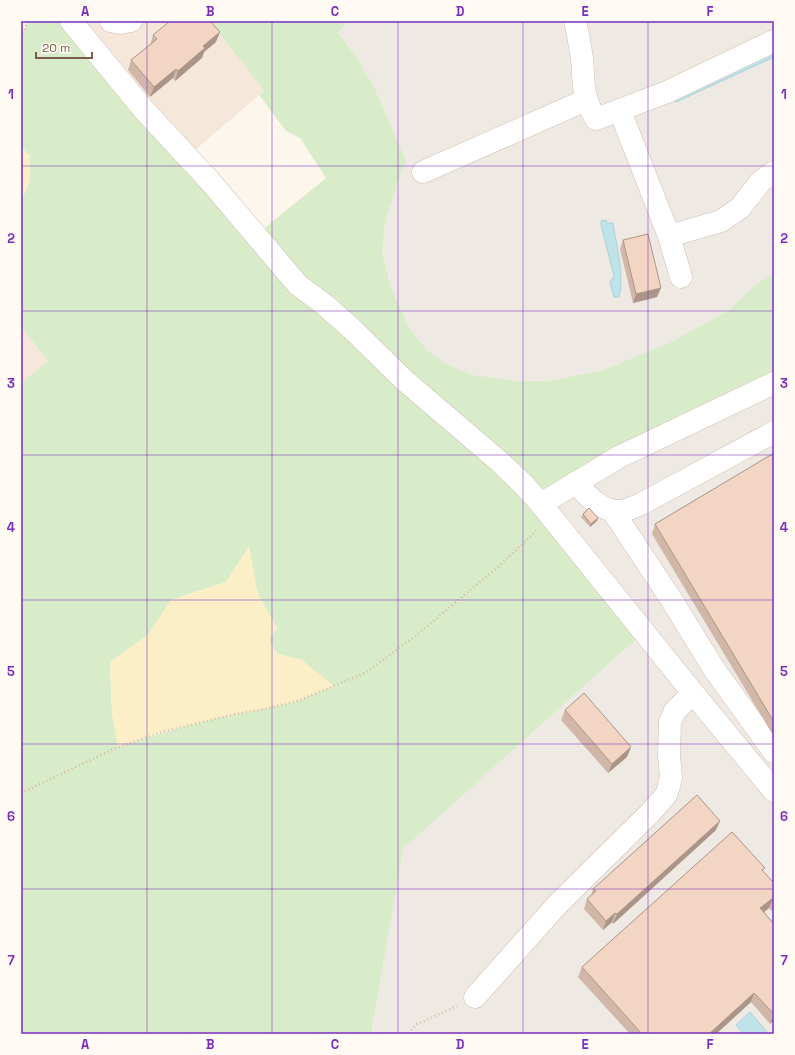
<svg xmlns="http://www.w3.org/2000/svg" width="795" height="1055" viewBox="0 0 795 1055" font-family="'Space Grotesk',sans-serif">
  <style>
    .residential { fill: #f5e8da }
    .industrial { fill: #efe9e4 }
    .green { fill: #d8ecc9; fill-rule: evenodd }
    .sand { fill: #fcefc7 }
    .water { fill: #bfe3e8; stroke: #a5d3da }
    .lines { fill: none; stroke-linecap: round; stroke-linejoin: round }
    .minor-casing { stroke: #d1beb0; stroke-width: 23 }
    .path { stroke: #d9b8a5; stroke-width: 2.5; stroke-dasharray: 1 3; stroke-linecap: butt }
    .minor { stroke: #fff; stroke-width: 22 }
    .wall { fill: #d1b7a8 }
    .shaded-wall { fill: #aa9588 }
    .building { fill: #f3d5c3; stroke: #aa9588 }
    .grid { fill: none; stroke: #7b2cbf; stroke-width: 1; stroke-opacity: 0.55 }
    .neatline { fill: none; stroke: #7b2cbf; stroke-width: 1.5 }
    .grid-label { font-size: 13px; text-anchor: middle; font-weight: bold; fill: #7b2cbf }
  </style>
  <rect width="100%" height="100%" fill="#fdf6ec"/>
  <path class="residential" d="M 84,21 L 210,21 L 264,91 L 187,157 Z
    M 21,327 L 48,361 L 21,383 Z"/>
  <path class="industrial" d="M 349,21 L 774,21 L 774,273 L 756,284 L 729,310 L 669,343 L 603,370 L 549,381 L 517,381 L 474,375 L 450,366 L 428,351 L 410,329 L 391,288 L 382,253 L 385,224 L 397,184 L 406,161 L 372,82 L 364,72 L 361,63 L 338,31 Z
    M 774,383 L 774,1034 L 371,1034 L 402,849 L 625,649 L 645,634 L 541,504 Z"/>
  <path class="green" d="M 28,21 L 84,21 L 256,235 L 326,178 L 300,138 L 286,131 L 259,95 L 264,91 L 210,21 L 349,21 L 338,32 L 361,63 L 364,72 L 372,82 L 406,161 L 397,184 L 385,224 L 382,253 L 391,288 L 410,329 L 428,351 L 450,366 L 474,375 L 517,381 L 549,381 L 603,370 L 669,343 L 729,310 L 756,284 L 774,273 L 774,383 L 541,504 L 645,634 L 625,649 L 403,849 L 371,1034 L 21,1034 L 21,383 L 48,361 L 21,327 L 21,202 L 30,180 L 30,156 L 21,147 L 21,37 ZM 249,547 L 257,592 L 277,628 L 269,640 L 277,654 L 302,660 L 297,701 C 275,707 252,710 230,715 C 192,723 155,735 118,747 L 112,713 L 110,662 L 149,634 L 171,600 L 226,582 Z"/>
  <path class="sand" d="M 21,147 L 30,156 L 30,180 L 21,202 Z
    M 249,546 L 257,592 L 277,628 L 269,640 L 276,654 L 302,660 L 334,686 L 297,701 L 269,708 L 231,715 L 165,731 L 118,747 L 112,713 L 110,662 L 149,634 L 171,600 L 226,582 Z"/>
  <path class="water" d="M 774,53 L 774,57 L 676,102 L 675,101 L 679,98 Z
    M 606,220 L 607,223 L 613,223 C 616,245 625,275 619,297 L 614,297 L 610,282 L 614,276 L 601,225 L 601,221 Z
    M 750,1012 L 767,1032 L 764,1034 L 744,1034 L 736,1025 Z"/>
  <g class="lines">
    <defs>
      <path id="minor" d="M 71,21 L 144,110 L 209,180 L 298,285 L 325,305 L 352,329 L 404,380 L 500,462 L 522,483 L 541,504
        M 111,21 L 120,23 L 131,21
        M 575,21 C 578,33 580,46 582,58 C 584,83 582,97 596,119 L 667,92 L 774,41
        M 620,111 L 669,236 L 681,277
        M 423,172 L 586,100
        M 669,236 L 721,221 L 740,208 L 761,181 L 774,172
        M 774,383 L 619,457 L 541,504 L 693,693 L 774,791
        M 575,483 C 587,494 601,512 619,511 C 628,511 636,506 643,503 L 774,432
        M 612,510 L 671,599 L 714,669 L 774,752
        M 475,997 L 557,905 L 650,813 L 666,795 L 669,786 L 671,777 L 669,756 L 670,722 L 675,711 L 693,693"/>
    </defs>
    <use href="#minor" class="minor-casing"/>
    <path class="path" d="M 21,37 L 28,21
      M 21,793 L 118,747 L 165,731 L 231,715 L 269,708 L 297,701 L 365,673 L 413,638 L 499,566 L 536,531
      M 408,1033 L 417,1024 L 457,1006"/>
    <use href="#minor" class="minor"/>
  </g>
  <path class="wall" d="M 153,35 L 216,42 L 204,52 L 202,58 L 175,81 L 173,78 L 150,97 L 128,70 L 131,60 L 150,45 Z
    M 623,240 L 657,297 L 633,303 L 620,249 Z
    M 774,453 L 774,737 L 652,534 L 655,524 Z
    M 583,514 L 598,518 L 597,521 L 590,527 L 581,517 Z
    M 565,710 L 631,747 L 627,757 L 608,773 L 561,720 Z
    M 716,830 L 613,924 L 612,922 L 603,930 L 584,909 L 587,899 L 591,896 L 593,889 Z
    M 763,872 L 772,881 L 774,879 L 774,909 L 772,911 L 769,908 L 764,912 L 774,924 L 774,1020 L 770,1024 L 751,1002 L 716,1034 L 630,1034 L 578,977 L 582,967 Z"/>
  <path class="shaded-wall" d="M 220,32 L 216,42 L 204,52 L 202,58 L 175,81 L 178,71 L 203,46 Z
    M 176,69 L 173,78 L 150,97 L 154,87 Z
    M 661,288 L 657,297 L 633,303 L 636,294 Z
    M 598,518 L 597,521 L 590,527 L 591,524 Z
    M 631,747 L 627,757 L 608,773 L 612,764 Z
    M 720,821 L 716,830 L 613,924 L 617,914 Z
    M 773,898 L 769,908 L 757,918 L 760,908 Z
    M 615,913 L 612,922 L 603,930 L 606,921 Z
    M 754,993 L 751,1002 L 716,1034 L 709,1034 Z
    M 774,1014 L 774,1020 L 770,1024 Z"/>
  <path class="building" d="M 170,21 L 210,21 L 220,32 L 203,46 L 205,48 L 178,71 L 176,69 L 154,87 L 131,60 L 157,39 L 153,35 Z
    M 648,234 L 661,288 L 636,294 L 623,240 Z
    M 774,453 L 774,722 L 655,524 Z
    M 589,508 L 598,518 L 591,524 L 583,514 Z
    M 584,693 L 631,747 L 612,764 L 565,710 Z
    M 697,795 L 720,821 L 617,914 L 615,913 L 606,921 L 587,899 L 596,891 L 593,889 Z
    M 732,832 L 765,868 L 762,870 L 772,881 L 774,879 L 774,900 L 773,898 L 760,908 L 774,924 L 774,1014 L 754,993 L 709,1034 L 642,1034 L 582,967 Z"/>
  <path class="grid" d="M 147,21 L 147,1034M 272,21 L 272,1034M 398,21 L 398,1034M 523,21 L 523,1034M 648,21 L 648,1034M 21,166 L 774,166M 21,311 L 774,311M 21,455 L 774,455M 21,600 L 774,600M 21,744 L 774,744M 21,889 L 774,889"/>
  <rect width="795" height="1055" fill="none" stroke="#fffaf3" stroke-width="44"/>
  <path d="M36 52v6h56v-6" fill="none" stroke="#7a5c4d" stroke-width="2"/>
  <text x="42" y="52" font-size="12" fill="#7a5c4d" stroke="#fffaf3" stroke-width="3" paint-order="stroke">20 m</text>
  <rect x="22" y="22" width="751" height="1011" class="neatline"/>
  <g class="grid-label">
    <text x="85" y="16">A</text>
    <text x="210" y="16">B</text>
    <text x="335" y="16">C</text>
    <text x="460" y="16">D</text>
    <text x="585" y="16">E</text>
    <text x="710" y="16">F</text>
    <text x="11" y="99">1</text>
    <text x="784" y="99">1</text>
    <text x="11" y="243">2</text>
    <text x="784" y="243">2</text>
    <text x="11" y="388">3</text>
    <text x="784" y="388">3</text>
    <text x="11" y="532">4</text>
    <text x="784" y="532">4</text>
    <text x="11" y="676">5</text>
    <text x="784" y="676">5</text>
    <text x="11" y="821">6</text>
    <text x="784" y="821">6</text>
    <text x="11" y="965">7</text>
    <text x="784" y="965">7</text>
    <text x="85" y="1049">A</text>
    <text x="210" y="1049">B</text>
    <text x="335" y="1049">C</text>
    <text x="460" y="1049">D</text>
    <text x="585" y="1049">E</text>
    <text x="710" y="1049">F</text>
  </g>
</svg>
